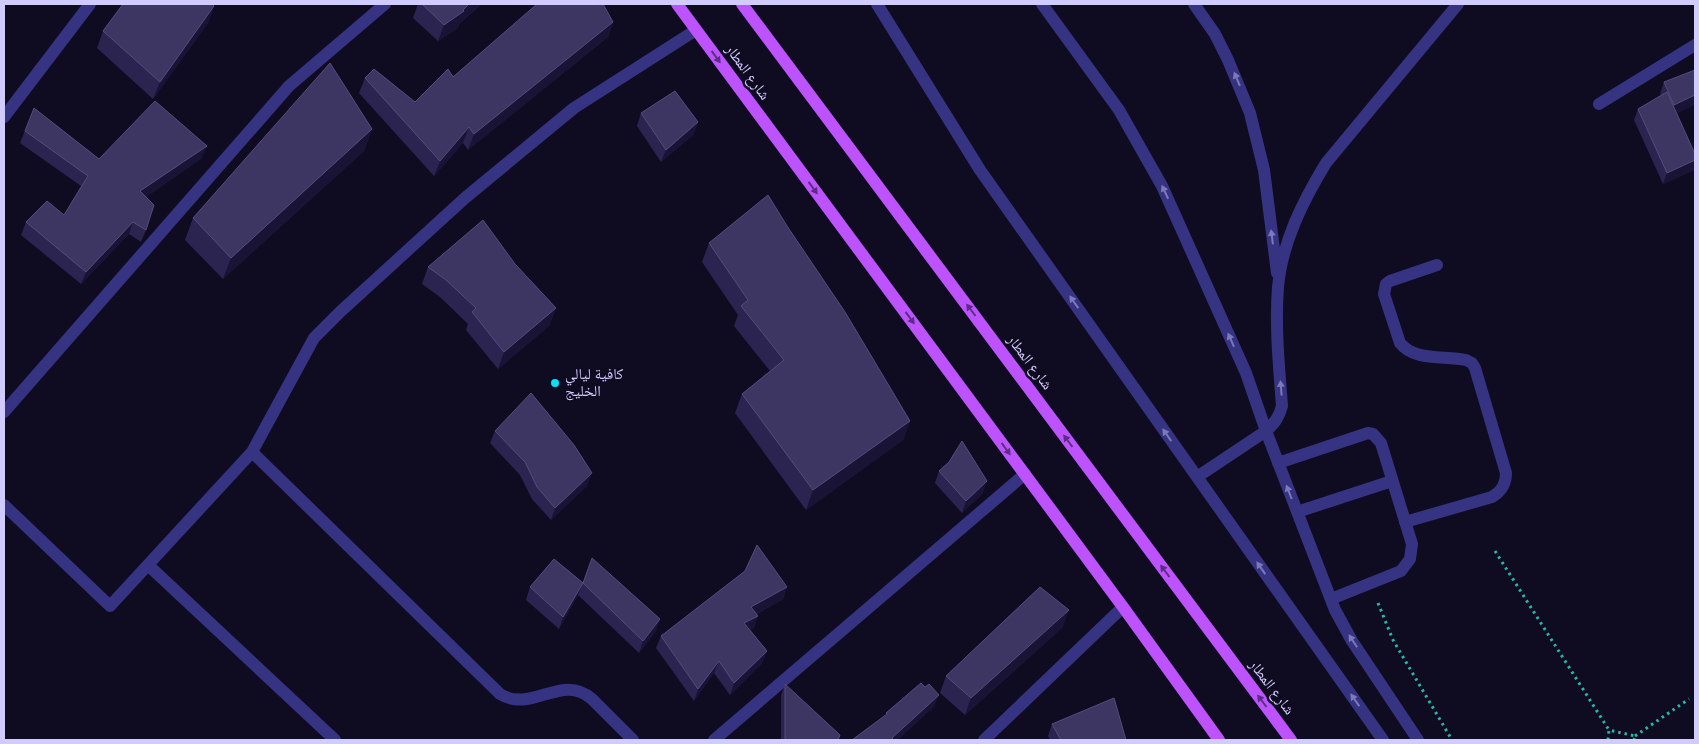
<svg xmlns="http://www.w3.org/2000/svg" width="1699" height="744" viewBox="0 0 1699 744" font-family="'Open Sans','Noto Naskh Arabic',sans-serif">
  <style>
    .lines { fill: none; stroke-linecap: round; stroke-linejoin: round }
    .path { stroke: #27b7ac; stroke-width: 3; stroke-dasharray: 2.5 4; stroke-linecap: butt }
    .minor { stroke: #363482; stroke-width: 12 }
    .major { stroke: #bc53ff; stroke-width: 12 }
    .wall { fill: #2b2450 }
    .shaded-wall { fill: #191335 }
    .building { fill: #3d3663; stroke: #544d7b }
    .oneway { fill: #5d2c85 }
    .oneway2 { fill: #7c78ba }
    .poi-dot { fill: #00e2f7; stroke: #0f0c21; stroke-width: 2 }
    .labels { text-anchor: middle; stroke-width: 5; stroke-linejoin: round; paint-order: stroke }
    .street-label { font-size: 15px; fill: #d1ccff; stroke: #0f0c21 }
    .poi-label { font-size: 15px; fill: #d1ccff; stroke: #0f0c21; text-anchor: start }
  </style>
  <rect width="100%" height="100%" fill="#0f0c21"/>
  <g class="lines">
    <path class="path" d="M 1495,551 L 1609,730
      M 1378,603 L 1393,640 L 1452,740
      M 1635,736 L 1689,699
      M 1608,740 L 1609,730 L 1635,736 L 1634,740"/>
    <path class="minor" d="M 877,4 L 980,170 L 1383,740
      M 1042,4 L 1119,110 L 1162,186 L 1246,373 L 1266,431 L 1335,610 L 1352,641 L 1418,740
      M 1194,4 L 1215,34 L 1228,60 L 1250,113 L 1264,170 L 1277,273
      M 1599,104 L 1695,45
      M 4,117 L 90,4
      M 4,412 L 289,86 L 385,4
      M 252,452 L 500,694 C 532,714 562,672 592,699 L 633,740
      M 1278,463 L 1368,433 L 1373,434 L 1381,443 L 1412,544 L 1410,559 L 1401,571 L 1331,599
      M 1197,477 L 1266,431 C 1275,423 1279,417 1282,406 C 1279,366 1275,327 1278,287 C 1282,242 1303,201 1326,163 L 1458,4
      M 4,505 L 110,606 L 252,452 L 314,338 L 340,312 L 465,198 L 574,108 L 696,30
      M 1297,512 L 1392,481
      M 1405,522 L 1492,497 C 1502,491 1506,484 1506,473 L 1475,368 L 1472,363 L 1466,360 C 1445,355 1415,362 1400,343 L 1384,294 L 1386,284 L 1390,281 L 1437,265
      M 148,565 L 335,740
      M 714,740 L 1025,474
      M 984,740 L 1123,607"/>
    <path class="major" d="M 677,4 L 1123,607 L 1219,740
      M 742,4 L 1291,740"/>
  </g>
  <path class="wall" d="M 418,4 L 482,4 L 459,24 L 458,28 L 438,41 L 413,18 Z
    M 214,6 L 208,23 L 153,99 L 97,48 L 103,31 Z
    M 613,22 L 608,37 L 468,150 L 463,143 L 434,176 L 359,93 L 365,78 L 415,102 L 453,77 Z
    M 1695,70 L 1677,113 L 1694,170 L 1663,184 L 1634,120 L 1638,109 L 1661,95 L 1660,94 L 1664,82 Z
    M 34,108 L 99,159 L 202,158 L 146,197 L 146,230 L 141,242 L 129,234 L 81,284 L 21,235 L 26,222 L 64,215 L 81,186 L 20,143 Z
    M 641,113 L 698,122 L 693,135 L 661,162 L 637,126 Z
    M 372,129 L 364,151 L 223,279 L 185,240 L 193,218 Z
    M 787,226 L 910,421 L 903,440 L 806,510 L 735,413 L 742,394 L 770,371 L 734,326 L 738,315 L 702,262 L 709,243 Z
    M 515,264 L 556,308 L 549,326 L 498,369 L 466,330 L 468,324 L 440,297 L 422,284 L 428,267 Z
    M 495,431 L 587,486 L 551,520 L 532,499 L 520,475 L 490,443 Z
    M 939,471 L 983,493 L 962,513 L 935,483 Z
    M 583,583 L 656,631 L 639,653 L 578,595 L 559,629 L 526,600 L 530,587 Z
    M 787,587 L 783,599 L 757,614 L 754,628 L 750,630 L 767,651 L 762,663 L 730,695 L 714,673 L 694,701 L 656,648 L 661,636 Z
    M 1063,627 L 965,715 L 940,693 L 946,676 Z
    M 785,684 L 838,740 L 781,740 L 781,695 Z
    M 1052,724 L 1126,740 L 1050,740 L 1048,736 Z"/>
  <path class="shaded-wall" d="M 469,4 L 482,4 L 459,24 L 458,28 L 438,41 L 444,25 Z
    M 214,6 L 208,23 L 153,99 L 160,82 Z
    M 613,22 L 608,37 L 468,150 L 474,134 Z
    M 1695,95 L 1695,105 L 1669,117 L 1674,105 Z
    M 698,122 L 693,135 L 661,162 L 666,150 Z
    M 469,127 L 463,143 L 434,176 L 440,161 Z
    M 372,129 L 364,151 L 223,279 L 231,258 Z
    M 207,146 L 202,158 L 136,204 L 140,191 Z
    M 1695,160 L 1695,165 L 1694,170 L 1663,184 L 1667,173 Z
    M 133,222 L 129,234 L 81,284 L 86,272 Z
    M 556,308 L 549,326 L 498,369 L 504,352 Z
    M 910,421 L 903,440 L 806,510 L 813,490 Z
    M 592,473 L 587,486 L 551,520 L 555,508 Z
    M 987,481 L 983,493 L 962,513 L 966,501 Z
    M 583,583 L 578,595 L 559,629 L 563,617 Z
    M 787,587 L 783,599 L 747,619 L 751,607 Z
    M 1069,610 L 1063,627 L 965,715 L 971,698 Z
    M 758,616 L 754,628 L 740,635 L 744,623 Z
    M 660,619 L 656,631 L 639,653 L 643,641 Z
    M 767,651 L 762,663 L 730,695 L 734,683 Z
    M 719,661 L 714,673 L 694,701 L 698,689 Z
    M 939,695 L 934,707 L 898,740 L 891,740 L 892,738 Z"/>
  <path class="building" d="M 123,4 L 212,4 L 214,6 L 160,82 L 103,31 Z
    M 422,4 L 469,4 L 463,10 L 464,11 L 444,25 Z
    M 537,4 L 603,4 L 613,22 L 474,134 L 469,127 L 440,161 L 365,78 L 374,69 L 415,102 L 448,69 L 453,77 Z
    M 330,63 L 372,129 L 231,258 L 193,218 Z
    M 1695,70 L 1695,95 L 1674,105 L 1664,82 Z
    M 675,91 L 698,122 L 666,150 L 641,113 Z
    M 1667,92 L 1695,154 L 1695,160 L 1667,173 L 1638,109 Z
    M 155,101 L 207,146 L 140,191 L 154,205 L 146,230 L 133,222 L 86,272 L 26,222 L 47,201 L 64,215 L 88,176 L 25,131 L 34,108 L 99,159 Z
    M 768,195 L 787,226 L 845,312 L 910,421 L 813,490 L 742,394 L 784,360 L 741,306 L 748,300 L 709,243 Z
    M 483,220 L 515,264 L 556,308 L 504,352 L 472,312 L 476,308 L 446,280 L 428,267 Z
    M 531,393 L 574,445 L 592,473 L 555,508 L 537,487 L 525,462 L 495,431 Z
    M 962,441 L 987,481 L 966,501 L 939,471 L 949,462 Z
    M 757,545 L 787,587 L 751,607 L 758,616 L 744,623 L 767,651 L 734,683 L 719,661 L 698,689 L 661,636 L 745,571 Z
    M 592,558 L 660,619 L 643,641 L 583,583 Z
    M 554,559 L 583,583 L 563,617 L 530,587 Z
    M 1040,587 L 1069,610 L 971,698 L 946,676 Z
    M 921,683 L 925,687 L 929,684 L 939,695 L 892,738 L 894,740 L 852,740 L 887,714 L 886,713 Z
    M 785,684 L 840,735 L 838,740 L 785,740 Z
    M 1114,698 L 1126,740 L 1061,740 L 1052,724 Z"/>
  <defs><path id="oneway-solid" d="M-6-.8H1V-3.2L6.5 0L1 3.2V.8H-6Z" transform="scale(1.25)"/></defs>
  <g class="oneway">
    <use href="#oneway-solid" transform="translate(716 57) rotate(54)"/>
    <use href="#oneway-solid" transform="translate(813 188) rotate(54)"/>
    <use href="#oneway-solid" transform="translate(971 310) rotate(-127)"/>
    <use href="#oneway-solid" transform="translate(910 318) rotate(54)"/>
    <use href="#oneway-solid" transform="translate(1068 441) rotate(-127)"/>
    <use href="#oneway-solid" transform="translate(1006 449) rotate(54)"/>
    <use href="#oneway-solid" transform="translate(1165 571) rotate(-127)"/>
    <use href="#oneway-solid" transform="translate(1262 701) rotate(-127)"/>
  </g>
  <g class="oneway2">
    <use href="#oneway-solid" transform="translate(1237 79) rotate(-113)"/>
    <use href="#oneway-solid" transform="translate(1165 192) rotate(-115)"/>
    <use href="#oneway-solid" transform="translate(1272 237) rotate(-97)"/>
    <use href="#oneway-solid" transform="translate(1074 302) rotate(-125)"/>
    <use href="#oneway-solid" transform="translate(1231 340) rotate(-114)"/>
    <use href="#oneway-solid" transform="translate(1281 388) rotate(-95)"/>
    <use href="#oneway-solid" transform="translate(1167 435) rotate(-125)"/>
    <use href="#oneway-solid" transform="translate(1289 492) rotate(-111)"/>
    <use href="#oneway-solid" transform="translate(1261 568) rotate(-125)"/>
    <use href="#oneway-solid" transform="translate(1353 641) rotate(-123)"/>
    <use href="#oneway-solid" transform="translate(1355 700) rotate(-125)"/>
  </g>
  <circle class="poi-dot" cx="555" cy="383" r="5"/>
  <g class="labels">
    <g class="street-label">
      <text transform="translate(748 72) rotate(54)" y="5">شارع المطار</text>
      <text transform="translate(1030 362) rotate(53)" y="5">شارع المطار</text>
      <text transform="translate(1272 687) rotate(53)" y="5">شارع المطار</text>
    </g>
    <g class="poi-label">
      <text x="565" y="379">كافية ليالي<tspan x="565" dy="17">الخليج</tspan></text>
    </g>
  </g>
  <rect width="1699" height="744" fill="none" stroke="#d1ccff" stroke-width="10"/>
</svg>
